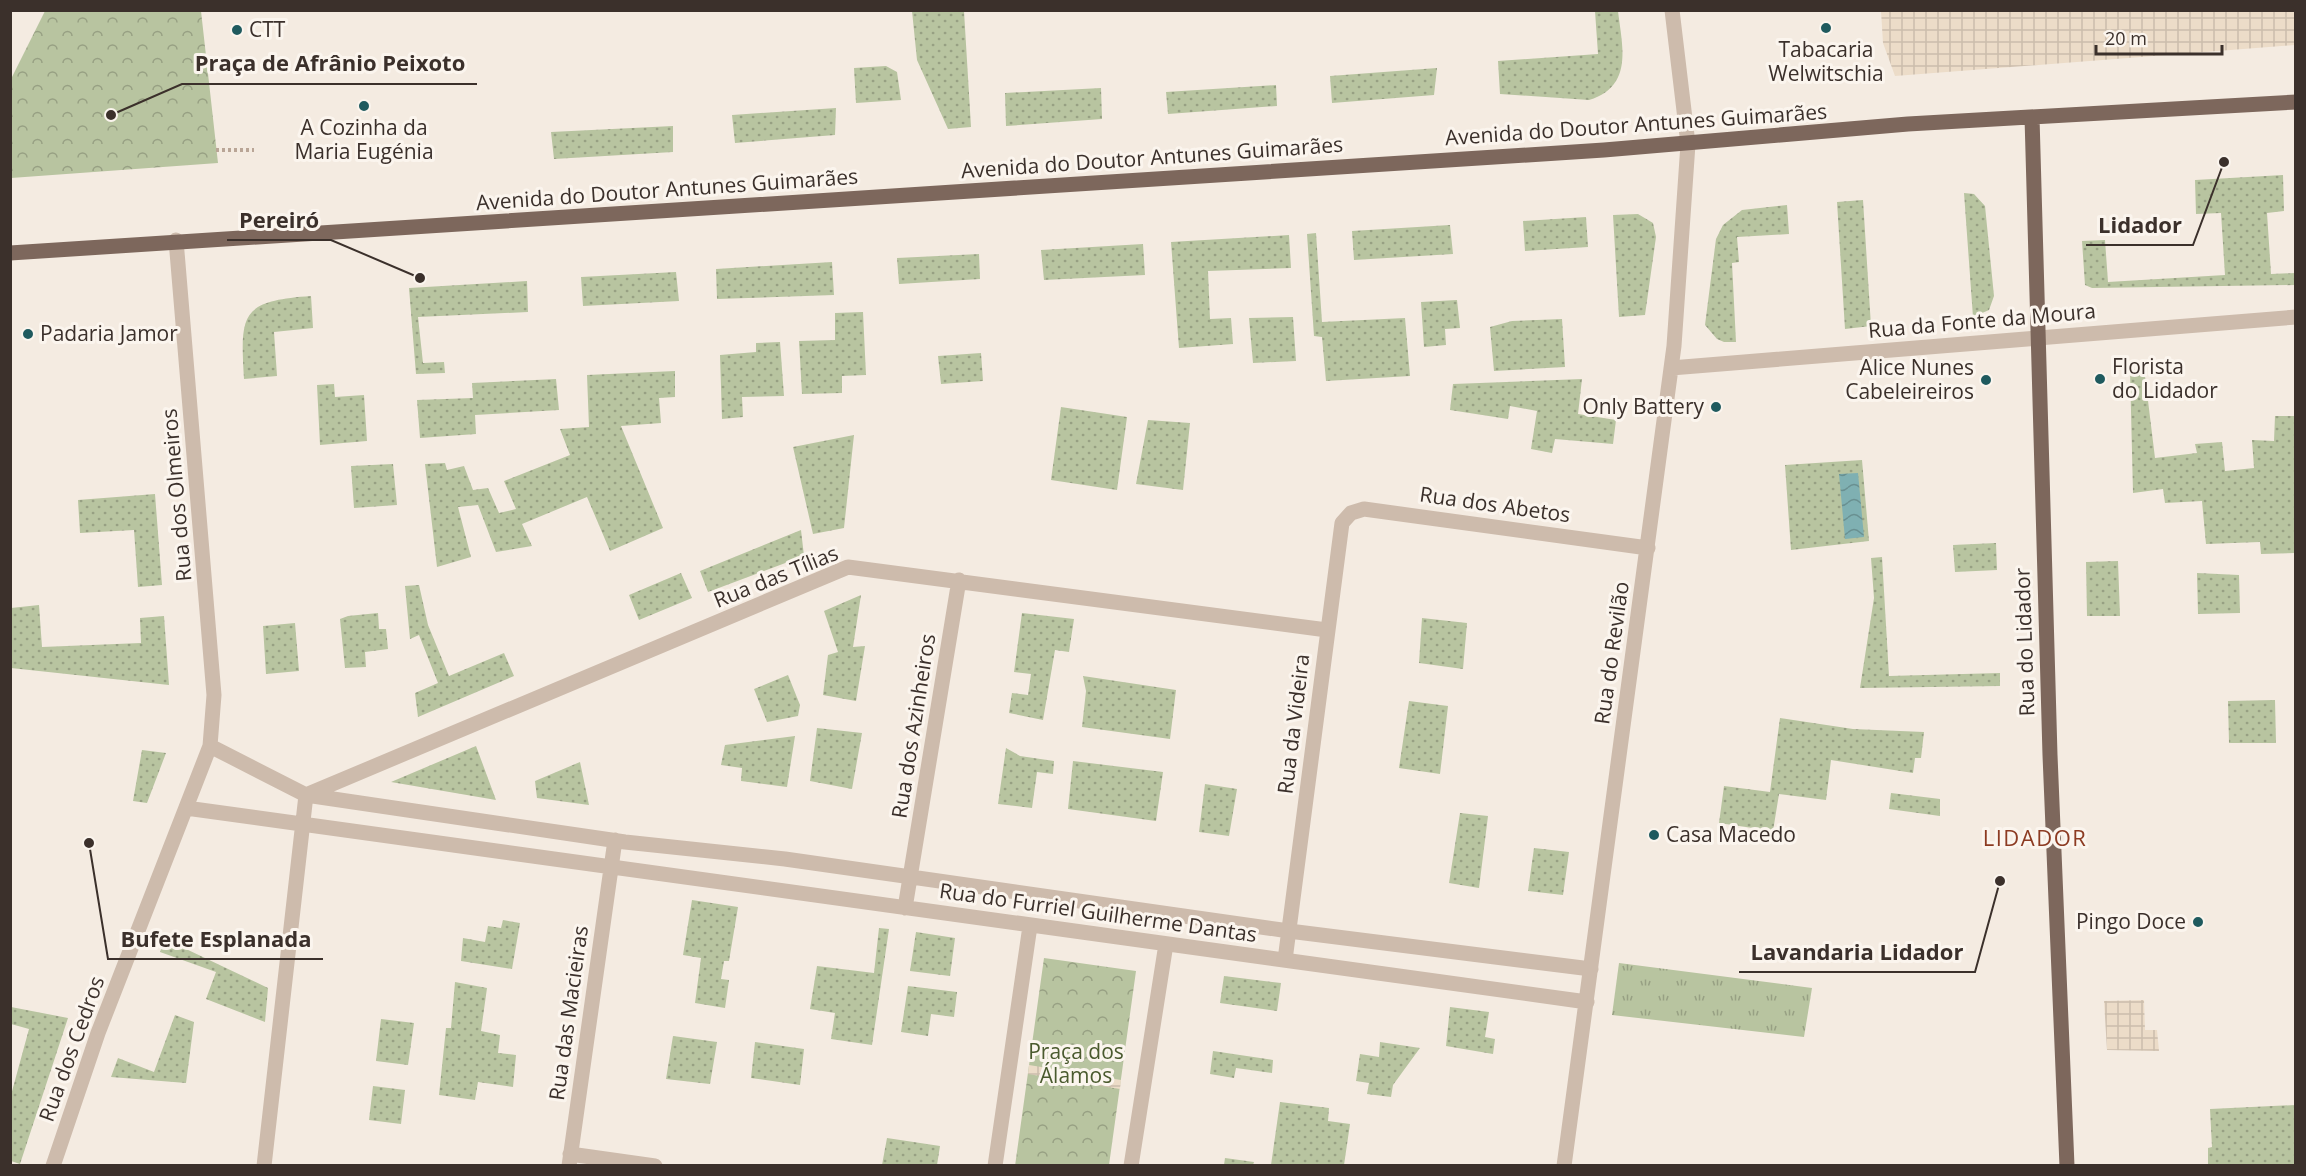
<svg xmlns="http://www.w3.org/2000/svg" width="2306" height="1176" viewBox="0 0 2306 1176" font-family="'Open Sans',sans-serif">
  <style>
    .grass { fill: url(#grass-tufts) }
    .park { fill: url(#park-crowns) }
    .garden { fill: url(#garden-dots) }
    .plaza { fill: url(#plaza-grid) }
    .water { fill: url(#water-waves) }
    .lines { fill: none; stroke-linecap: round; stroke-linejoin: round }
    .path { stroke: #b9a596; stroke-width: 4; stroke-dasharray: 3 3; stroke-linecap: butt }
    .minor { stroke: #cdbbac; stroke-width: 15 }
    .major { stroke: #7d675c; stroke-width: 15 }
    .poi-dot { fill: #1f5a5e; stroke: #fbf5ee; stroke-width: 2 }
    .labels { text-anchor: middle; stroke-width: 6; stroke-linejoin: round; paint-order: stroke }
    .poi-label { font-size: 21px; fill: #3b302b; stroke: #fbf5ee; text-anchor: start }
    .street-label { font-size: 21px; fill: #3b302b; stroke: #fbf5ee }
    .park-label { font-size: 21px; fill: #4a5a2e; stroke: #fbf5ee }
    .neighbourhood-label { font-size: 22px; letter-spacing: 1.5px; fill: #8c3b22; stroke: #fbf5ee }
    .leader { fill: none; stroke: #3b302b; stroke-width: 2 }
    .callout-dot { fill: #3b302b; stroke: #fbf5ee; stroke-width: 2 }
    .callout-label { font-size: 22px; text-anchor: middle; font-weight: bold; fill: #3b302b; stroke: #fbf5ee; stroke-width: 6; stroke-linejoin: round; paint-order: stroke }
  </style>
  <defs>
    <pattern id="grass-tufts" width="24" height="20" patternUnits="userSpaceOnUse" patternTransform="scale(1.5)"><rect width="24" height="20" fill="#b8c4a0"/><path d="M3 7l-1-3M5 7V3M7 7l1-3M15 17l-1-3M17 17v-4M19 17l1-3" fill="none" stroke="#97a083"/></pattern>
    <pattern id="park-crowns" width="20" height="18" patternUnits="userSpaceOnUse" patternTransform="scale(1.5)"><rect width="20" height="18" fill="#b8c4a0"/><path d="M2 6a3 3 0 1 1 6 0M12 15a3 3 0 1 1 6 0" fill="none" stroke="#97a083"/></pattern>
    <pattern id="garden-dots" width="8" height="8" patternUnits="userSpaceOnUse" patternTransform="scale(1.5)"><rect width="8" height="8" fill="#b8c4a0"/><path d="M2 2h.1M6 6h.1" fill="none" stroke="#97a083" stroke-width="1.8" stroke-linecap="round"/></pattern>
    <pattern id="plaza-grid" width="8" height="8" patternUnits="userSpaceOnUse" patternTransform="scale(1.5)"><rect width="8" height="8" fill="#ecdcc8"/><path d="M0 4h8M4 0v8" fill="none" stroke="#cbbdac"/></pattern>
    <pattern id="water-waves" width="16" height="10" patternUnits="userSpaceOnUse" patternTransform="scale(1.5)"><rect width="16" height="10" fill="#7fb0b2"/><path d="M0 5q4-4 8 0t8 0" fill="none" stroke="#699091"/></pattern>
  </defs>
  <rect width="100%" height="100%" fill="#f4ebe1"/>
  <path class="grass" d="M 1619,963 L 1812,988 L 1804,1037 L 1612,1015 Z"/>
  <path class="park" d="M 45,11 L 201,11 L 218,163 L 11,178 L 11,79 Z
    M 1044,958 L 1136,971 L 1109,1165 L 1015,1166 Z"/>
  <path class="garden" d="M 912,11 L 964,11 L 971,127 L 948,129 L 917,60 Z
    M 1595,11 L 1618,11 C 1622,46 1634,86 1589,100 L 1500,94 L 1498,61 L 1598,54 Z
    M 886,66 L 897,72 L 901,100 L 856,103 L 854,68 Z
    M 1437,68 L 1434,95 L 1332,103 L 1330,76 Z
    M 1276,85 L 1277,106 L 1168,114 L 1166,92 Z
    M 1101,88 L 1102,119 L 1006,126 L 1005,93 Z
    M 836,108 L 835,135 L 735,143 L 732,115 Z
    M 673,126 L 673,152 L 554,159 L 551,132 Z
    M 2283,175 L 2284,211 L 2267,213 L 2271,274 L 2295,273 L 2295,285 L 2092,288 L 2085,285 L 2082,241 L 2105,240 L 2108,282 L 2225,275 L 2221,213 L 2196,214 L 2195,180 Z
    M 1964,193 L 1974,194 L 1985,206 L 1994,296 L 1989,310 L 1973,317 Z
    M 1863,200 L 1871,326 L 1845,329 L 1837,202 Z
    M 1787,205 L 1789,234 L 1737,237 L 1739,262 L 1732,263 L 1736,342 L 1724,342 L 1717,339 L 1705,325 L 1716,239 L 1723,225 L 1742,210 Z
    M 1638,214 L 1653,223 L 1656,237 L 1645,315 L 1619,317 L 1613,215 Z
    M 1586,217 L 1588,247 L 1525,251 L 1523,221 Z
    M 1450,225 L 1453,254 L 1354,260 L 1352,231 Z
    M 1316,233 L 1322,322 L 1405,318 L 1410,376 L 1326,381 L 1322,337 L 1314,336 L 1307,234 Z
    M 1289,235 L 1291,268 L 1208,271 L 1210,319 L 1231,318 L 1233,344 L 1179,348 L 1171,242 Z
    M 1143,244 L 1145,275 L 1044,280 L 1041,250 Z
    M 979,254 L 980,279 L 899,284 L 897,258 Z
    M 832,262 L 834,295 L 717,299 L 716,269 Z
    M 676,272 L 679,301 L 583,306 L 581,277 Z
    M 527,281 L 528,312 L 418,317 L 423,363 L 444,362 L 445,373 L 416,374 L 409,288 Z
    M 311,296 L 313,328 L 274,332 L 277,376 L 244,379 C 240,313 241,301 311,296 Z
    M 1457,300 L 1460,328 L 1445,329 L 1446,345 L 1424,347 L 1421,302 Z
    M 863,312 L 866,375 L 842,376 L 842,393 L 802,394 L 799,341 L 835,340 L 835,313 Z
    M 1293,317 L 1296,361 L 1253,363 L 1249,318 Z
    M 1562,319 L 1565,367 L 1494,371 L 1490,327 L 1512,321 Z
    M 780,342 L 784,396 L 742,397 L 743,417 L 722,419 L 720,355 L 756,352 L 756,343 Z
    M 981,353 L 983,381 L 941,384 L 938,356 Z
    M 2144,368 L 2155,458 L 2197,453 L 2195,444 L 2222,442 L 2225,471 L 2254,468 L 2252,440 L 2274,441 L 2275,416 L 2295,416 L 2295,553 L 2261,554 L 2260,542 L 2206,544 L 2202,501 L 2165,503 L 2163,489 L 2133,493 L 2130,370 Z
    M 675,371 L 675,397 L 659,398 L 661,423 L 621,426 L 663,528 L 610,551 L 587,497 L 522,524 L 532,546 L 496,552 L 478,505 L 458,507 L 471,557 L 437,567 L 425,464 L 445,463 L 447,470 L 464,466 L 473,490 L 488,488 L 499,513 L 516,509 L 504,481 L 570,455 L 560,429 L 589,427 L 587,375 Z
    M 556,379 L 559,410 L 475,415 L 476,434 L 420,438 L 417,400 L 473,398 L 472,383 Z
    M 1582,379 L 1578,414 L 1616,420 L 1613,444 L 1555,439 L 1552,453 L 1531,449 L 1537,411 L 1510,406 L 1508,419 L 1450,410 L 1453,384 Z
    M 334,384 L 335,397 L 364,395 L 367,441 L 320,445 L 317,385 Z
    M 1061,407 L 1127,417 L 1117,490 L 1051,480 Z
    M 1148,420 L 1190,423 L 1183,490 L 1136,484 Z
    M 854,435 L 844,528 L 813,534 L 793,447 Z
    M 1862,460 L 1869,541 L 1791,550 L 1785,465 Z
    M 393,464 L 397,505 L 354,508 L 351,466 Z
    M 155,494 L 162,585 L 138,587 L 134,530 L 80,533 L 78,500 Z
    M 801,530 L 804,556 L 708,592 L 700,571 Z
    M 1996,543 L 1997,570 L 1955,572 L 1953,545 Z
    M 1882,557 L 1889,676 L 2000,673 L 2000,686 L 1860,688 L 1874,598 L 1871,558 Z
    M 2118,561 L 2120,616 L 2087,616 L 2086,562 Z
    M 681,573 L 692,598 L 639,620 L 629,595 Z
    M 2197,573 L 2239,575 L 2240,613 L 2198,614 Z
    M 419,585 L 428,625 L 449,676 L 504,653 L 514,676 L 418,717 L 415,693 L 438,683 L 419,635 L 410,639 L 405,586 Z
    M 861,595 L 853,647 L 865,646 L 856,701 L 823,695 L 828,655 L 838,652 L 824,611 Z
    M 39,605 L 42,647 L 141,643 L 140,618 L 164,616 L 169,685 L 11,668 L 11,608 Z
    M 378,613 L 379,629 L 386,629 L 388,649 L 365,652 L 366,667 L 345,668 L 340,619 L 348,616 Z
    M 1022,613 L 1074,619 L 1069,652 L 1055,650 L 1043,720 L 1009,713 L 1012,693 L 1028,695 L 1031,674 L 1014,672 Z
    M 1422,618 L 1467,623 L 1463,669 L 1419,663 Z
    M 295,623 L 299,671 L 266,674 L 263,626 Z
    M 788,675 L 800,705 L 798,716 L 767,722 L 754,689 Z
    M 1083,676 L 1176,690 L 1170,739 L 1082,727 L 1086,691 Z
    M 2275,700 L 2276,743 L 2229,743 L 2228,701 Z
    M 1409,701 L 1448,706 L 1440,774 L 1399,768 Z
    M 1780,718 L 1853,729 L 1924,732 L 1921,758 L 1915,758 L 1913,773 L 1831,760 L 1826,800 L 1779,794 L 1773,831 L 1719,823 L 1724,786 L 1770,792 Z
    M 817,728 L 862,733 L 852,789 L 810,781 Z
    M 795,736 L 787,787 L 741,781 L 742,768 L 721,765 L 725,745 Z
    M 476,746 L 496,800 L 391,782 Z
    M 1006,748 L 1020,756 L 1054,761 L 1053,774 L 1037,772 L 1032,808 L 998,804 Z
    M 142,750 L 166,753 L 147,803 L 133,801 Z
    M 1073,761 L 1163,772 L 1156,821 L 1068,809 Z
    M 580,762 L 589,805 L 537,798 L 535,781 Z
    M 1205,784 L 1237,789 L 1229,836 L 1199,832 Z
    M 1891,793 L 1940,799 L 1940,816 L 1889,809 Z
    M 1460,813 L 1488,816 L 1479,888 L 1449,883 Z
    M 1534,848 L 1569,852 L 1563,895 L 1528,891 Z
    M 692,900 L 738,907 L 729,961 L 724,961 L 721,979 L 729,980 L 725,1008 L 695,1003 L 701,958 L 683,955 Z
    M 503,920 L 520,923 L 512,969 L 461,961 L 463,938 L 485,942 L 488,926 L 501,928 Z
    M 879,928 L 889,929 L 872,1045 L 831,1039 L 835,1013 L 810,1009 L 817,966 L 874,973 Z
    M 916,932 L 955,938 L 950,976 L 910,971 Z
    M 165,939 L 268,988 L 265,1022 L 206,999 L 216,972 L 160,952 Z
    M 1224,976 L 1281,983 L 1277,1011 L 1220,1003 Z
    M 455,982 L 487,988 L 481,1031 L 500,1035 L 498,1053 L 516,1055 L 513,1087 L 478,1082 L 475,1100 L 439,1095 L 446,1028 L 451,1028 Z
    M 908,986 L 957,992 L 954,1017 L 931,1014 L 928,1036 L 901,1032 Z
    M 11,1007 L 68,1018 L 20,1164 L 11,1161 L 11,1095 L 29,1029 L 11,1024 Z
    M 1450,1007 L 1489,1012 L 1485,1037 L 1495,1039 L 1493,1054 L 1446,1046 Z
    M 175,1015 L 194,1022 L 186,1083 L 111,1077 L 118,1058 L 154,1072 Z
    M 381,1019 L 414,1023 L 408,1065 L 376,1061 Z
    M 673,1036 L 717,1042 L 710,1084 L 666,1079 Z
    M 755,1042 L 804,1049 L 800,1085 L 751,1078 Z
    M 1380,1042 L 1420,1048 L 1393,1085 L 1391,1097 L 1367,1094 L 1369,1083 L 1356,1081 L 1360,1054 L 1379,1057 Z
    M 1213,1051 L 1273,1060 L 1272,1073 L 1236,1068 L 1234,1078 L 1210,1074 Z
    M 373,1086 L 405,1090 L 401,1124 L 369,1120 Z
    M 1280,1102 L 1329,1108 L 1328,1121 L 1350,1124 L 1344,1165 L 1271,1165 Z
    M 2295,1105 L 2295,1165 L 2208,1165 L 2208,1148 L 2212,1147 L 2210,1109 Z
    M 887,1138 L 940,1146 L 937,1165 L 882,1165 Z
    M 1225,1158 L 1254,1162 L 1253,1165 L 1224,1165 Z"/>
  <path class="plaza" d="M 1881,11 L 2295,11 L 2295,45 L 1895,76 L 1883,43 Z
    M 2144,1000 L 2145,1030 L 2157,1030 L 2159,1051 L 2107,1050 L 2104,1001 Z
    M 1029,1065 L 1121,1080 L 1120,1089 L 1028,1074 Z"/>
  <path class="water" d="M 1858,473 L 1864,537 L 1845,539 L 1839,474 Z"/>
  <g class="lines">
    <path class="path" d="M 216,150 L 254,150"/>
    <path class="minor" d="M 1671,368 L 2296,317
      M 210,746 L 306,795 L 625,842 L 785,859 L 1289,931 L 1591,969
      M 186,808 L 1587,1002
      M 905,908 L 959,580
      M 1285,960 L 1342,523 L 1351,513 L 1364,509 L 1648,548
      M 570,1154 L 655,1166
      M 53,1166 L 98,1033 L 210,746 L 214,695 L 176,240
      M 264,1166 L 306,795 L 848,567 L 1327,630
      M 569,1166 L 615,840
      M 995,1166 L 1030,926
      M 1131,1166 L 1166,944
      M 1564,1166 L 1674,346 L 1688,144 L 1672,10"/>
    <path class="major" d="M 2032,117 L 2050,755 L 2067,1166
      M 10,253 L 1604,150 L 1908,124 L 2296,102"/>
  </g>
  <g class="poi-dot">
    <circle cx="1826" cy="28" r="6"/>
    <circle cx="237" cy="30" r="6"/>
    <circle cx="364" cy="106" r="6"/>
    <circle cx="28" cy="334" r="6"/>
    <circle cx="2100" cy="379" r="6"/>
    <circle cx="1986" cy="380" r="6"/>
    <circle cx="1716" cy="407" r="6"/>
    <circle cx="1654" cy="835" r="6"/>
    <circle cx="2198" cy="922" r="6"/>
  </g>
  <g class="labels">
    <g class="poi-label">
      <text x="249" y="37">CTT</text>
      <text x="1826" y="57" text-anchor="middle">Tabacaria<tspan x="1826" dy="24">Welwitschia</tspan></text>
      <text x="364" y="135" text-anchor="middle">A Cozinha da<tspan x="364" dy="24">Maria Eugénia</tspan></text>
      <text x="40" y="341">Padaria Jamor</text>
      <text x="2112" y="374">Florista<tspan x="2112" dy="24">do Lidador</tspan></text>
      <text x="1974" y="375" text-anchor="end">Alice Nunes<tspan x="1974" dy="24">Cabeleireiros</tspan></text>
      <text x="1704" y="414" text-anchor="end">Only Battery</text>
      <text x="1666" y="842">Casa Macedo</text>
      <text x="2186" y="929" text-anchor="end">Pingo Doce</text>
    </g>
    <g class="street-label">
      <text transform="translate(1636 125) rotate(-4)" y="7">Avenida do Doutor Antunes Guimarães</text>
      <text transform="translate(1152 158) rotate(-4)" y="7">Avenida do Doutor Antunes Guimarães</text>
      <text transform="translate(667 190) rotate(-4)" y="7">Avenida do Doutor Antunes Guimarães</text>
      <text transform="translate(1982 321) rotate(-5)" y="7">Rua da Fonte da Moura</text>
      <text transform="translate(177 495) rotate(-95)" y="7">Rua dos Olmeiros</text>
      <text transform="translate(1495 505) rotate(8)" y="7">Rua dos Abetos</text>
      <text transform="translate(776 577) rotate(-22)" y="7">Rua das Tílias</text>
      <text transform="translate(2025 642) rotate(-92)" y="7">Rua do Lidador</text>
      <text transform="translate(1612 653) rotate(-82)" y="7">Rua do Revilão</text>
      <text transform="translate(1294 724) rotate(-83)" y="7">Rua da Videira</text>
      <text transform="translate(914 726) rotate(-81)" y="7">Rua dos Azinheiros</text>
      <text transform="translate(1098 913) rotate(8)" y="7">Rua do Furriel Guilherme Dantas</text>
      <text transform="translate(569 1013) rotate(-82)" y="7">Rua das Macieiras</text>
      <text transform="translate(72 1049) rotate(-70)" y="7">Rua dos Cedros</text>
    </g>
    <g class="park-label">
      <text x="1076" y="1059">Praça dos<tspan x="1076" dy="24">Álamos</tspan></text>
    </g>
    <g class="neighbourhood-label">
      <text x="2035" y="846">LIDADOR</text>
    </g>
  </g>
  <path class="leader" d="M111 115L182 84H477M420 278L331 240H227M2224 162L2193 245H2086M89 843L108 959H323M2000 881L1975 972H1739"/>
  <g class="callout-dot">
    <circle cx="111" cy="115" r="6"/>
    <circle cx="420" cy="278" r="6"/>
    <circle cx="2224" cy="162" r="6"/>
    <circle cx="89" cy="843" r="6"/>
    <circle cx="2000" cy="881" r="6"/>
  </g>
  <g class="callout-label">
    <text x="330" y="71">Praça de Afrânio Peixoto</text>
    <text x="279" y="228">Pereiró</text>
    <text x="2140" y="233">Lidador</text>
    <text x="216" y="947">Bufete Esplanada</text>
    <text x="1857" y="960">Lavandaria Lidador</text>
  </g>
  <rect width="2306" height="1176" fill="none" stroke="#3b302b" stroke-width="24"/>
  <path d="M2096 45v9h126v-9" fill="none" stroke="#3b302b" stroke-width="3"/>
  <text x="2105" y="45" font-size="18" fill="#3b302b" stroke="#fbf5ee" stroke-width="4.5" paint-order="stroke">20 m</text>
</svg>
